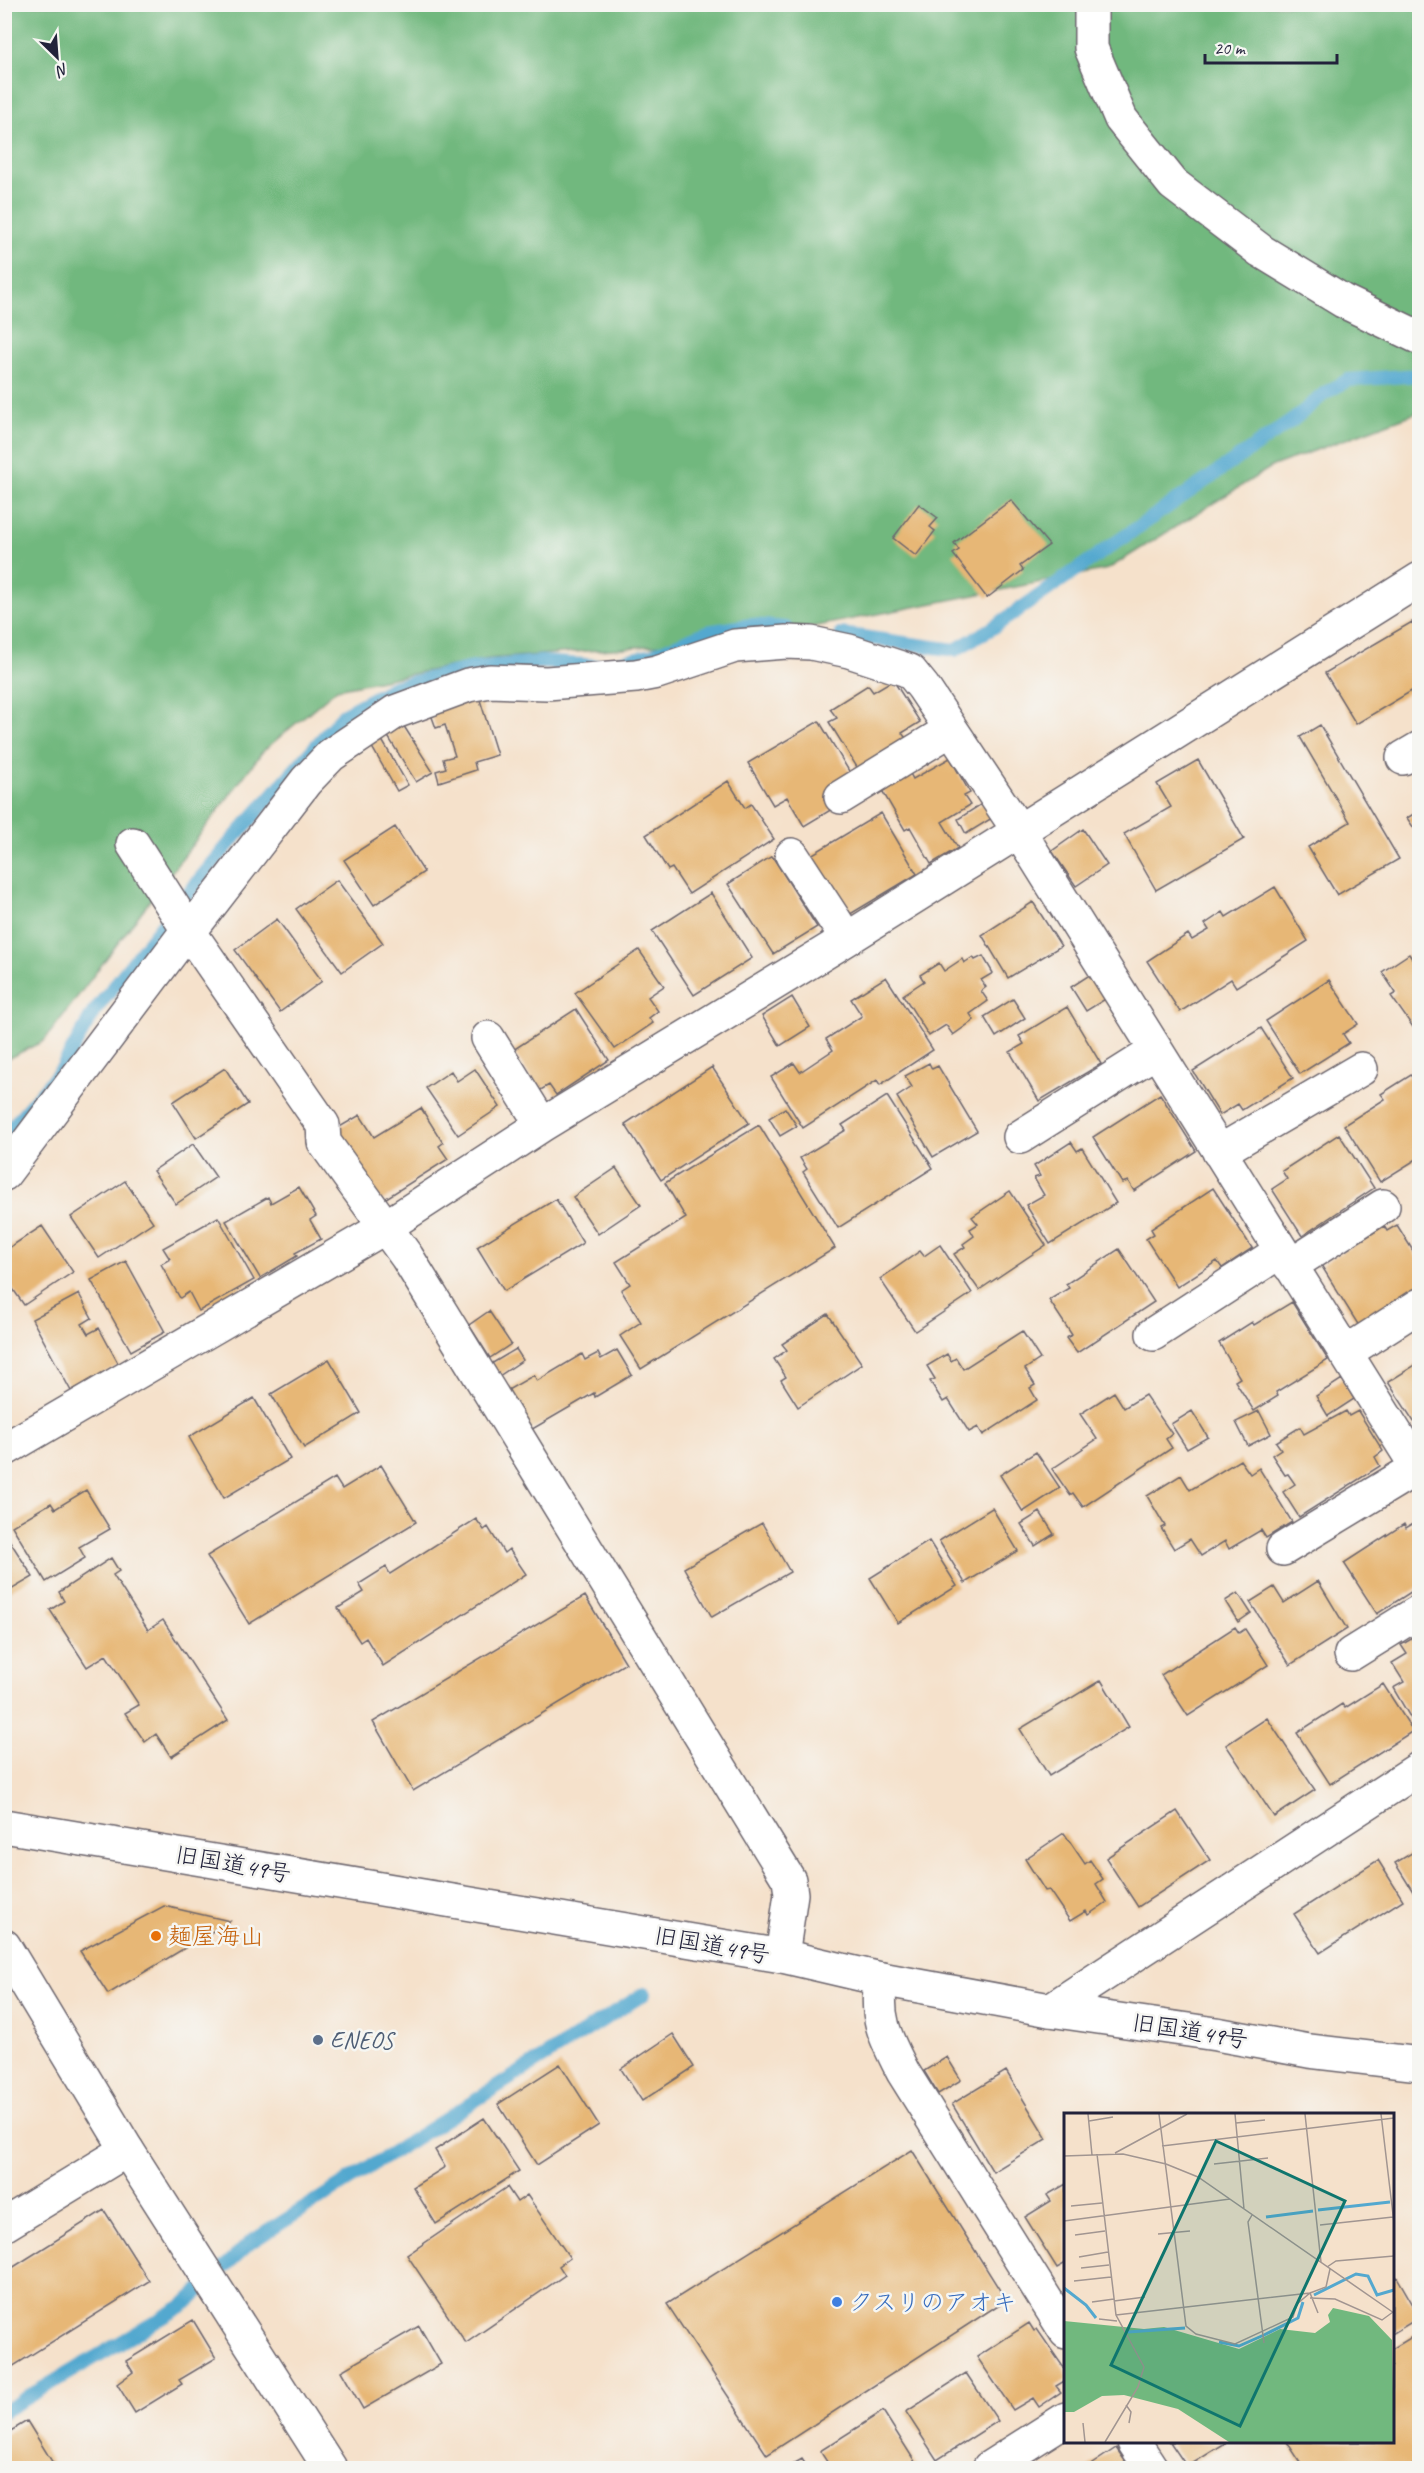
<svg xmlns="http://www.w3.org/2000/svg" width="1424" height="2473" viewBox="0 0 1424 2473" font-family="Caveat,'Klee One',sans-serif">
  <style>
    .forest { fill: #71b87e; stroke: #4a6d5c; stroke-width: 1.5 }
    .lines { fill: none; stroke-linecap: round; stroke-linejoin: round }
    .stream { stroke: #53a8cf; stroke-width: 14 }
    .building { fill: #e7b776 }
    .minor-casing { stroke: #6c656d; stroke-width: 36 }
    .tertiary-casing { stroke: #6c656d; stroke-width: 36 }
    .minor { stroke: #fff; stroke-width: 33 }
    .tertiary { stroke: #fff; stroke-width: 33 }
    .food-dot { fill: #e8710a; stroke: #f6f6f2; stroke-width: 2 }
    .service-dot { fill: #5c6f8a; stroke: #f6f6f2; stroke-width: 2 }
    .shop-dot { fill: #3f7fe0; stroke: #f6f6f2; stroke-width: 2 }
    .labels { text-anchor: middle; stroke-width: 5; stroke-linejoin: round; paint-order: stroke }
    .street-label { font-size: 24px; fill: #22223b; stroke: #f6f6f2 }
    .food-label { font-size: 24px; fill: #c56008; stroke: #f6f6f2; text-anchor: start }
    .service-label { font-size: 24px; fill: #4e5e75; stroke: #f6f6f2; text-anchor: start }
    .shop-label { font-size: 24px; fill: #366cbe; stroke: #f6f6f2; text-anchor: start }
    .inset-river { fill: none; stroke: #53a8cf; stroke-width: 3 }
    .inset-road { fill: none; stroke: #a19591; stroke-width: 1.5 }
    .view { fill: #0f766e; fill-opacity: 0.15; stroke: #0f766e; stroke-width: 3 }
    .inset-edge { fill: none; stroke: #22223b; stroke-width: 3 }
  </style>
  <rect width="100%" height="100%" fill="#f6f6f2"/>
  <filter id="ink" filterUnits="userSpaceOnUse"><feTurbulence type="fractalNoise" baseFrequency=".0167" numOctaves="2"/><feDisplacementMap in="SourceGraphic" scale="12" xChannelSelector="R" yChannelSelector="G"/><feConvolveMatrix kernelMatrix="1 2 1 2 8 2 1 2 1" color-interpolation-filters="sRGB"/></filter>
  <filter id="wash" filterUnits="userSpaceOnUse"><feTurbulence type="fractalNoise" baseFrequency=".008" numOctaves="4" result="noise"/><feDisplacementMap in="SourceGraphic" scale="24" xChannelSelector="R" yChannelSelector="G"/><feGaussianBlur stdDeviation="1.35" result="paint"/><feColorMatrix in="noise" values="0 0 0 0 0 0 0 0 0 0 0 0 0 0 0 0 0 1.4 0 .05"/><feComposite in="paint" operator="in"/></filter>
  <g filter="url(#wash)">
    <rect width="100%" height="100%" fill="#f5e1cb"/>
    <path class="forest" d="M 5,5 L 1419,5 L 1419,412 L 1273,466 L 1108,569 L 761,637 L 488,659 L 337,689 L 263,751 L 44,1041 L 5,1060 Z"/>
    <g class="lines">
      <path class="stream" d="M 841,634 L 955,650 L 991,629 L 1293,420 L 1325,393 L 1348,380 L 1420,375
        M 4,1136 L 61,1070 L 93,1013 L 169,916 L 228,845 L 344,714 L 394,687 L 472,668 L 541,662 L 599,666 L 652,655 L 707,632 L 751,625 L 786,628
        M 4,2411 L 184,2305 L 251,2242 L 644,1994"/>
    </g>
    <g id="blocks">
      <path class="building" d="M 1011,500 L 1049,545 L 1020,566 L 1023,570 L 987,598 L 953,554 L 959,550 L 954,543 Z
        M 919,504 L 938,518 L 930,527 L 935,531 L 916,556 L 893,538 Z
        M 1412,622 L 1420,634 L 1420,686 L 1356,724 L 1325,673 Z
        M 893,680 L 920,722 L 902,733 L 908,741 L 860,772 L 829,722 L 837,718 L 830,709 L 868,685 L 873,692 Z
        M 477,690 L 497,755 L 474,762 L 476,770 L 439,782 L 436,771 L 446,768 L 443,759 L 455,756 L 445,725 L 436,728 L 428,706 Z
        M 400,720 L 433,772 L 416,782 L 384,730 Z
        M 819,721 L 855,781 L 834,808 L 804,826 L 787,797 L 773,805 L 748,763 Z
        M 1320,725 L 1399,859 L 1337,895 L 1308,847 L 1350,822 L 1300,737 Z
        M 379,735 L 408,785 L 397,791 L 368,740 Z
        M 950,758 L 970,793 L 964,796 L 970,805 L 942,822 L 958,848 L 931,864 L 910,827 L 905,830 L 880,787 L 908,770 L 913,779 Z
        M 1198,760 L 1244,839 L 1156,890 L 1124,834 L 1171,807 L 1157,784 Z
        M 728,781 L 745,808 L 751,804 L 774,839 L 689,894 L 672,868 L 668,870 L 646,835 Z
        M 983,803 L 992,818 L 966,834 L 958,819 Z
        M 1420,810 L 1420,837 L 1407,818 Z
        M 881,813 L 917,874 L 847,916 L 811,855 Z
        M 395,827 L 424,872 L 374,905 L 344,860 Z
        M 1083,829 L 1107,865 L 1076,886 L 1052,851 Z
        M 772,856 L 817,927 L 773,954 L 728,884 Z
        M 337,880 L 383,943 L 342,972 L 296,909 Z
        M 1275,887 L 1308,941 L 1236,987 L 1231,979 L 1180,1012 L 1147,961 L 1188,934 L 1192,940 L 1209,930 L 1205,924 L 1223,912 L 1226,917 Z
        M 711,893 L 752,958 L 694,995 L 652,931 Z
        M 1033,902 L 1061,946 L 1008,978 L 982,935 Z
        M 277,919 L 322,981 L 280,1012 L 235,950 Z
        M 639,950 L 664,986 L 648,997 L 658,1011 L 649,1018 L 653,1023 L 615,1049 L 575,993 Z
        M 1409,954 L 1414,962 L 1420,958 L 1420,1037 L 1391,996 L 1396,993 L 1382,972 Z
        M 983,956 L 993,973 L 981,980 L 986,987 L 981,991 L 988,1001 L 970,1014 L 974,1020 L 953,1035 L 946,1025 L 929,1036 L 903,995 L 924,981 L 920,975 L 939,963 L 944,971 L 962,959 L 964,963 L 973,957 L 975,960 Z
        M 1091,974 L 1107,998 L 1086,1011 L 1071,987 Z
        M 886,977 L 933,1050 L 880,1085 L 877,1080 L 803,1128 L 771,1077 L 794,1063 L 800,1072 L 833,1050 L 826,1039 L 862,1016 L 851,999 Z
        M 1329,980 L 1358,1024 L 1343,1034 L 1349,1043 L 1300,1074 L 1266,1021 Z
        M 792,997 L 810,1027 L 780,1046 L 762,1016 Z
        M 1013,999 L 1025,1018 L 996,1037 L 984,1017 Z
        M 1067,1007 L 1101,1064 L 1039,1101 L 1010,1052 L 1024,1044 L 1019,1036 Z
        M 576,1009 L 609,1060 L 556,1095 L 549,1085 L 539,1091 L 513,1050 Z
        M 1261,1028 L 1293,1078 L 1242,1110 L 1238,1104 L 1220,1115 L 1193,1071 Z
        M 929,1063 L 932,1069 L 938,1066 L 977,1131 L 933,1157 L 897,1097 L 912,1087 L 905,1076 Z
        M 712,1067 L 749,1123 L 661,1180 L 625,1124 Z
        M 225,1068 L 248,1104 L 196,1138 L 173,1102 Z
        M 475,1069 L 500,1107 L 458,1135 L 426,1088 L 451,1071 L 457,1081 Z
        M 1411,1075 L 1415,1081 L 1420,1078 L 1420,1157 L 1380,1182 L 1344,1125 L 1385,1099 L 1381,1094 Z
        M 1160,1094 L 1196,1151 L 1134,1191 L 1128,1181 L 1122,1183 L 1093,1137 Z
        M 887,1096 L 933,1168 L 838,1228 L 803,1172 L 807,1169 L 800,1158 L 846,1130 L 842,1125 Z
        M 421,1108 L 443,1143 L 439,1146 L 448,1159 L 380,1202 L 331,1132 L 360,1115 L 374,1137 Z
        M 785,1108 L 797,1126 L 780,1136 L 769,1118 Z
        M 759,1125 L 835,1248 L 641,1369 L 620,1336 L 641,1322 L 621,1290 L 630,1284 L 616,1262 L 686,1218 L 665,1183 Z
        M 1339,1134 L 1374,1188 L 1302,1236 L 1272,1189 L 1287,1179 L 1282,1171 Z
        M 1071,1142 L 1077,1151 L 1082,1148 L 1116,1203 L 1050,1244 L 1026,1205 L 1044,1195 L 1034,1178 L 1040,1176 L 1034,1166 Z
        M 193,1144 L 216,1177 L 176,1204 L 153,1171 Z
        M 616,1168 L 641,1205 L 598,1234 L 573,1197 Z
        M 125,1181 L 153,1222 L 99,1258 L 71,1217 Z
        M 299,1187 L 316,1216 L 310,1220 L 321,1239 L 295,1253 L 297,1256 L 260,1278 L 226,1221 L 268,1197 L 271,1203 Z
        M 1213,1188 L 1252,1248 L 1222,1268 L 1217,1261 L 1177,1287 L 1146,1239 L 1154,1234 L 1151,1229 Z
        M 1010,1191 L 1046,1245 L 979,1290 L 954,1254 L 965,1247 L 963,1244 L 974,1236 L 970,1229 L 978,1224 L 972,1217 Z
        M 556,1199 L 583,1243 L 504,1291 L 477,1247 Z
        M 218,1217 L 254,1280 L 199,1311 L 189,1292 L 180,1298 L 161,1264 L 170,1259 L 163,1248 Z
        M 1397,1225 L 1420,1262 L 1420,1288 L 1359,1326 L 1321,1265 L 1384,1226 L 1387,1231 Z
        M 42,1226 L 73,1272 L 24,1305 L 4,1276 L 4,1251 Z
        M 940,1245 L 972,1293 L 915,1331 L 880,1279 L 920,1251 L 924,1256 Z
        M 1119,1249 L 1154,1302 L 1077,1353 L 1066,1338 L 1072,1335 L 1049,1300 L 1069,1288 L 1066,1284 Z
        M 126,1261 L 165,1332 L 131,1351 L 91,1280 Z
        M 79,1294 L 92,1318 L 82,1324 L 88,1334 L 99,1328 L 119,1365 L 71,1391 L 32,1319 Z
        M 1292,1302 L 1328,1360 L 1276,1392 L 1278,1396 L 1254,1411 L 1235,1381 L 1240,1378 L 1219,1343 L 1252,1322 L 1254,1325 Z
        M 489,1311 L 511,1344 L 490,1358 L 469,1325 Z
        M 828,1314 L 862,1364 L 798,1407 L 781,1380 L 786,1377 L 774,1359 L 787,1350 L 782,1344 Z
        M 1022,1331 L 1040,1359 L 1025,1369 L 1035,1385 L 1030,1388 L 1037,1400 L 983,1435 L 978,1427 L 969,1432 L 948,1399 L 943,1402 L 930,1381 L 935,1379 L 927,1366 L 947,1354 L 951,1361 L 956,1358 L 963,1369 Z
        M 516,1349 L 523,1360 L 499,1376 L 491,1364 Z
        M 617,1350 L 632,1375 L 595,1397 L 594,1393 L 529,1431 L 506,1391 L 534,1375 L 537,1381 L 582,1354 L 585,1360 L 598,1353 L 601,1359 Z
        M 329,1359 L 361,1413 L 304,1448 L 271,1394 Z
        M 1420,1362 L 1420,1431 L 1388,1382 Z
        M 1342,1379 L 1354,1399 L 1328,1416 L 1316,1396 Z
        M 1114,1392 L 1124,1408 L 1145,1395 L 1172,1434 L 1166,1439 L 1172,1448 L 1083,1507 L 1073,1493 L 1070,1495 L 1052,1469 L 1097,1439 L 1080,1414 Z
        M 254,1398 L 290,1459 L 224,1498 L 189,1437 Z
        M 1192,1411 L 1208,1437 L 1187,1449 L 1171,1424 Z
        M 1259,1411 L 1271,1434 L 1248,1446 L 1236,1422 Z
        M 1346,1411 L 1349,1416 L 1358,1411 L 1383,1451 L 1375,1457 L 1380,1466 L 1299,1517 L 1283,1492 L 1295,1484 L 1288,1474 L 1285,1475 L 1272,1455 L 1281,1449 L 1276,1442 L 1300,1427 L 1304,1434 Z
        M 1036,1452 L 1060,1488 L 1023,1512 L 1000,1475 Z
        M 1240,1460 L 1250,1474 L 1259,1468 L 1292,1522 L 1266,1538 L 1261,1530 L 1229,1549 L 1225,1541 L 1201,1556 L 1190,1539 L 1174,1549 L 1161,1528 L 1165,1526 L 1147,1496 L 1181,1475 L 1190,1490 Z
        M 381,1465 L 416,1522 L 249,1624 L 207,1556 L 335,1478 L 342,1489 Z
        M 86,1490 L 110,1529 L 79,1547 L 85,1558 L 46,1582 L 12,1526 L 51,1503 L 55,1509 Z
        M 992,1508 L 1018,1551 L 965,1583 L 939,1541 Z
        M 1040,1512 L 1054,1534 L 1035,1546 L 1021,1524 Z
        M 476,1519 L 484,1530 L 488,1527 L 504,1553 L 509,1549 L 526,1574 L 383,1666 L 366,1638 L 360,1642 L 338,1608 L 364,1592 L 359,1584 L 386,1567 L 390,1574 Z
        M 762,1523 L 790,1572 L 712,1617 L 684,1568 Z
        M 1414,1523 L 1420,1531 L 1420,1586 L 1377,1614 L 1344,1563 L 1404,1524 L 1406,1528 Z
        M 4,1532 L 33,1577 L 4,1594 Z
        M 929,1541 L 957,1586 L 898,1623 L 870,1578 Z
        M 111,1558 L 119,1571 L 113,1575 L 148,1630 L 163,1620 L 228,1720 L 171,1757 L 156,1734 L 145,1742 L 125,1713 L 139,1705 L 106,1655 L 87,1667 L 50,1610 L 64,1601 L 59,1592 Z
        M 1318,1581 L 1347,1629 L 1290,1665 L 1250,1602 L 1274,1587 L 1284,1603 Z
        M 1238,1593 L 1251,1613 L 1238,1622 L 1225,1601 Z
        M 585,1596 L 626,1663 L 413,1791 L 373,1722 Z
        M 1235,1627 L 1239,1633 L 1245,1629 L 1268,1665 L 1188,1716 L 1161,1675 Z
        M 1420,1634 L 1420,1734 L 1393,1688 L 1404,1682 L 1392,1663 L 1407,1654 L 1401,1645 Z
        M 1101,1680 L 1129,1727 L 1049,1776 L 1020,1729 Z
        M 1383,1684 L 1413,1731 L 1330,1784 L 1297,1733 L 1342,1704 L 1345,1708 Z
        M 1267,1718 L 1315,1790 L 1274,1817 L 1226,1745 Z
        M 1177,1811 L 1210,1860 L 1138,1907 L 1106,1858 Z
        M 1064,1833 L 1085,1864 L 1090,1860 L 1103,1879 L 1096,1884 L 1107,1902 L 1088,1915 L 1086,1911 L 1070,1921 L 1049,1890 L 1045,1891 L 1025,1859 Z
        M 1420,1848 L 1420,1897 L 1417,1898 L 1395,1863 Z
        M 1378,1860 L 1403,1900 L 1320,1953 L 1294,1914 Z
        M 164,1906 L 230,1921 L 108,1994 L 80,1951 Z
        M 673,2034 L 694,2067 L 642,2101 L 621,2069 Z
        M 947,2057 L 961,2080 L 938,2094 L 924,2071 Z
        M 560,2064 L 599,2125 L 537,2165 L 498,2104 Z
        M 1006,2071 L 1047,2139 L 993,2172 L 952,2104 Z
        M 484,2118 L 519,2171 L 436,2224 L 413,2187 L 445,2167 L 435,2150 Z
        M 912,2150 L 1006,2300 L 767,2455 L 667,2304 Z
        M 1066,2184 L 1066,2263 L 1057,2268 L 1025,2217 L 1051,2201 L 1047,2195 Z
        M 507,2187 L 517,2202 L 527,2195 L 570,2258 L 559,2266 L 565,2275 L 466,2343 L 407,2255 Z
        M 104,2210 L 149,2281 L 4,2372 L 4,2273 Z
        M 1397,2277 L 1420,2317 L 1392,2334 L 1392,2280 Z
        M 193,2320 L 216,2358 L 179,2380 L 182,2384 L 135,2413 L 117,2384 L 133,2372 L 126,2361 Z
        M 1029,2323 L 1034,2331 L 1037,2329 L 1066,2371 L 1066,2380 L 1056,2386 L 1061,2392 L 1039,2407 L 1033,2398 L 1013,2410 L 977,2357 Z
        M 419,2326 L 441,2364 L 363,2409 L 341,2371 Z
        M 1420,2332 L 1420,2461 L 1407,2468 L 1304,2468 L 1287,2442 L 1392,2442 L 1392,2349 Z
        M 966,2373 L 998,2421 L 937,2460 L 906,2412 Z
        M 883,2411 L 919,2468 L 831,2468 L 820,2451 Z
        M 27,2421 L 56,2468 L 4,2468 L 4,2435 Z
        M 1170,2442 L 1227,2442 L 1187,2467 Z
        M 1116,2448 L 1130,2468 L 1086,2468 Z
        M 802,2459 L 808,2468 L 786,2468 Z"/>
    </g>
  </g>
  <g filter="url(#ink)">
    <use href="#blocks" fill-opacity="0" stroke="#6c656d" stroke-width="1.5"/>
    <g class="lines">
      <defs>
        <path id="minor" d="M 1403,758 L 1420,748
          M 841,797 L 950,730
          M 133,844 L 188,930 L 323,1125 L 324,1142 L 407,1257 L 789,1880 L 791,1894 L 782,1956
          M 792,855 L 847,939
          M 488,1038 L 542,1125
          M 1020,1137 L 1156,1051
          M 1219,1152 L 1361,1069
          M 4,1174 L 188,930 L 194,926 L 306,781 L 331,755 L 395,712 L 468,685 L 490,681 L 547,683 L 636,676 L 657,672 L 735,646 L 786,642 L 811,643 L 849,651 L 910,671 L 923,687 L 1019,831 L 1420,1472
          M 1290,1266 L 1383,1206
          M 1153,1334 L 1281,1251
          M 1345,1353 L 1420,1305
          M 4,1450 L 387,1226 L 542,1125 L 847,939 L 1420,579
          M 1283,1549 L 1420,1466
          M 1351,1654 L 1420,1611
          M 881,1979 C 875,2019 885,2037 903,2072 L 1066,2332
          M 1050,2010 L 1420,1768
          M 4,2225 L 127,2150
          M 1134,2442 L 1151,2468
          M 989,2468 L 1066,2419"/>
        <path id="tertiary" d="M 1091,4 L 1091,48 L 1121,119 L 1173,184 L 1261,251 L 1343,301 L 1420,338
          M 4,1826 L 782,1956 L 881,1979 L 1050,2010 L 1216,2034 L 1309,2051 L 1420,2064
          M 4,1946 L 127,2150 L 330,2468"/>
      </defs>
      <use href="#minor" class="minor-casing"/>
      <use href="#tertiary" class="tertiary-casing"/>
      <use href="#minor" class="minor"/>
      <use href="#tertiary" class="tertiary"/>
    </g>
  </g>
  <circle class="food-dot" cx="156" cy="1936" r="6"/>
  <circle class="service-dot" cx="318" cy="2040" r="6"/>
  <circle class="shop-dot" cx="837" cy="2302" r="6"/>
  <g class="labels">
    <g class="street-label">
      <text transform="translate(233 1864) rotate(10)" y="8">旧国道49号</text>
      <text transform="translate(712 1945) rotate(10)" y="8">旧国道49号</text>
      <text transform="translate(1190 2031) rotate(9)" y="8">旧国道49号</text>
    </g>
    <g class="food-label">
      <text x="168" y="1944">麺屋海山</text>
    </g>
    <g class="service-label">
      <text x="330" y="2048">ENEOS</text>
    </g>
    <g class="shop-label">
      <text x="849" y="2310">クスリのアオキ</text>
    </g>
  </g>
  <g transform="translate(1064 2113)">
    <rect width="330" height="330" fill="#f5e1cb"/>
    <path d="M 269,195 L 305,203 L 328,227 L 330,329 L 165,329 L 114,296 L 60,282 L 38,283 L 10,299 L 0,299 L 0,208 L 80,216 L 100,214 L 175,236 L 216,216 L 251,220 L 266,209 L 264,202 Z" fill="#71b87e"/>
    <path class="inset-river" d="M 254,97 L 326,89M 202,104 L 249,98M 0,175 L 22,192 L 32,205M 250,182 L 292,161 L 304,163 L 313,182 L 330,177M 64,219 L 121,215M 155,229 L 175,233 L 200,222 L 234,205 L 239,189"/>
    <path class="inset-road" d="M 24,1 L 28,42M 95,1 L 122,213 L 132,221 L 171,231 L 229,204 L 233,191 L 246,180 L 254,200M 171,1 L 180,96M 241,1 L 257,149M 317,1 L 330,110M 25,8 L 49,4M 172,10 L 201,7M 98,33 L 330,5M 51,40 L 123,1M 33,41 L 52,202 L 80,254 L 74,274 L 41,329M 0,43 L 59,41 L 102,51 L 134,64 L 330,200M 150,51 L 204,45M 7,93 L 38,90M 188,102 L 184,109 L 200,230M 0,108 L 166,86M 256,112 L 329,104M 94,121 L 126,118M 11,122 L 41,118M 15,144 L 44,139M 263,154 L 272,148 L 330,143M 17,155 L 45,152M 10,168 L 47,164M 246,185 L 271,186 L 318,207 L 329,199M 50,188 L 81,184M 28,189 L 50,186M 52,202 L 246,180 L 262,174 L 266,156M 35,206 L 53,208M 62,292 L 67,299 L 65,310M 19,310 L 21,329"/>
    <path class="view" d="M 152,28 L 281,88 L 176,313 L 47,252 Z"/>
    <rect width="330" height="330" class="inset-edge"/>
  </g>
  <rect width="1424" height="2473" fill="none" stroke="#f6f6f2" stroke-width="24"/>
  <g transform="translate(57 57) rotate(155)" stroke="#f6f6f2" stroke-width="4.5" paint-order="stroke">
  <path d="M0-4.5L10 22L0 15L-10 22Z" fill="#22223b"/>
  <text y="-9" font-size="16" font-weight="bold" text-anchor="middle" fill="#22223b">N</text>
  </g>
  <path d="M1205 54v9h132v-9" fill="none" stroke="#22223b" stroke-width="3"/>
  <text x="1214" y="54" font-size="18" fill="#22223b" stroke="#f6f6f2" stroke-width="4.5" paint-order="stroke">20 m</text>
</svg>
